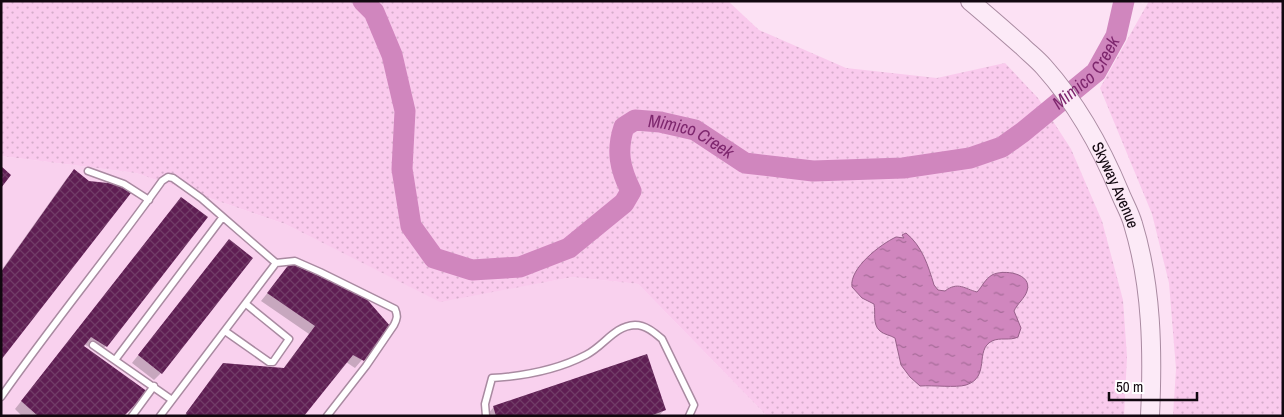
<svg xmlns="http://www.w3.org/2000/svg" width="1284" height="417" viewBox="0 0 1284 417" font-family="'Archivo Narrow',sans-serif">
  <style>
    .built { fill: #f9d1ee }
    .green { fill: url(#green-dots) }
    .water { fill: url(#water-ripples); stroke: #97608a }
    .shadow { fill: #0003 }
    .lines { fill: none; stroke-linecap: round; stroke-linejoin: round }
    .river { stroke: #d086be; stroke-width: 21 }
    .building { fill: url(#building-cross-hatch) }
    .lane-casing { stroke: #a98aa1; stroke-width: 9 }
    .secondary-casing { stroke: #a98aa1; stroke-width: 20 }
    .lane { stroke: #fff; stroke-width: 6 }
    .secondary { stroke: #fceaf7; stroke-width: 18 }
    .labels { text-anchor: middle; stroke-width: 5; stroke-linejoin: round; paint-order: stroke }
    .street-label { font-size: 16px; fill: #120810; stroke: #fff }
    .water-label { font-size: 18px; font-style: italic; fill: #7e276e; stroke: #fff }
  </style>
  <defs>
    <pattern id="green-dots" width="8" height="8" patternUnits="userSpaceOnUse" patternTransform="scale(1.25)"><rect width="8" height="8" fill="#facaed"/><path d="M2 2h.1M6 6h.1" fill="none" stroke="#d5acca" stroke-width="1.8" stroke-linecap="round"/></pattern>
    <pattern id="water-ripples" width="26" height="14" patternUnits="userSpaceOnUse" patternTransform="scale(1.25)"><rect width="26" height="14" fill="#d086be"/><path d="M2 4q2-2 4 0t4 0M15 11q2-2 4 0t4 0" fill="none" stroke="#a76c99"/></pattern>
    <pattern id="building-cross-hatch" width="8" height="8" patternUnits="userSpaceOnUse" patternTransform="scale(1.25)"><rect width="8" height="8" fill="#5f1e53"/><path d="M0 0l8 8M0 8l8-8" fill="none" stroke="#713c67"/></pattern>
  </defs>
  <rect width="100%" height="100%" fill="#fce1f4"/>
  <path class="built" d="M 1,156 L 136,173 L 285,224 L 440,301 L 573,277 L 638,284 L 767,416 L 1,416 Z"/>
  <path class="green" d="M 1,1 L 728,1 L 759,30 L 846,68 L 937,78 L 1005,63 L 1038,98 L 1071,149 L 1102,221 L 1123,300 L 1127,357 L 1124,416 L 767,416 L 638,284 L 573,277 L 440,302 L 285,224 L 136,173 L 1,156 Z
    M 1149,1 L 1283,1 L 1283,416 L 1173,416 L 1176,369 L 1169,283 L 1152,214 L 1100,88 Z"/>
  <path class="water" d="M 906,233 C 922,246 928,265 934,285 L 938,290 L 945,291 C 958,281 965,289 977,292 C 982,287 985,279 992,275 C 1003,269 1033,273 1027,291 C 1025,298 1017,304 1014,311 L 1021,328 L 1018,337 C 1010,341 1000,337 992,341 C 974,350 991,377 966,385 C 956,388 933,385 920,386 L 910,377 L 901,365 L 895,338 C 890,335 885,335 880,331 C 872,324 876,313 874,304 L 862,298 L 852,287 C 849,268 881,244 896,237 L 904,238 L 902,235 Z"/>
  <path class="shadow" d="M 74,171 L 1,358 L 1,271 L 67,178 Z
    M 181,199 L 106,346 L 98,353 L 84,344 L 82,346 L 122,416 L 22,416 L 15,409 Z
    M 229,241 L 161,373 L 154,380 L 132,363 Z
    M 291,264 L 390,327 L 355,368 L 346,362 L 303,416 L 184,416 L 216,372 L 223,364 L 283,369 L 309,334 L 261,301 Z
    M 646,355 L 664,410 L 659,416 L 486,416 L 493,408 Z"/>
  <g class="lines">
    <path class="river" id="s1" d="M 363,1 L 374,12 L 392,55 L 405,111 L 402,169 L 411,226 L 434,258 L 472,270 L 520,267 L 569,248 L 624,203 L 631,191 C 620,169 616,151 624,127 L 635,120 L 660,122 L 695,130 L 745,163 L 813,171 L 903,168 L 970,158 L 1002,147 L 1023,132 L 1096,72 L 1116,36 L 1124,1"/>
  </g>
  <path class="building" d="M 1,166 L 11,175 L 1,188 Z
    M 74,169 L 89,181 L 117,184 L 131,193 L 1,360 L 1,272 Z
    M 181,197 L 208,217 L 107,347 L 91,337 L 84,346 L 148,392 L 124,416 L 38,416 L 21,401 Z
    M 229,239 L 253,258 L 162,374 L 138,355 Z
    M 290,263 L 364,296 L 391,327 L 364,361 L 353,355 L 304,416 L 187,416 L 186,413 L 223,363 L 284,368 L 315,326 L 267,293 Z
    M 647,354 L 666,410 L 650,416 L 496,416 L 493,406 Z"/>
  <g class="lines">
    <defs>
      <path id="lane" d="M 88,171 L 124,184 L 149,200
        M 276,263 L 295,261 L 320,272 L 395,309 C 398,316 397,319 394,325 L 366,366 L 327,416
        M 225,331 L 269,362 L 273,362 L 289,339 L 246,304
        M 93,345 L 172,400
        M 115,360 L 222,218
        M 1,397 C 53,323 110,254 162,181 L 168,177 L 173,178 L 201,198 L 276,263 L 160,416
        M 132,416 L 154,386
        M 486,416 L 485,404 L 492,378 C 525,376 557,370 586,355 C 604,346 614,326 635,325 C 646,325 655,333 662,339 L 694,405 L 689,416"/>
      <g id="secondary">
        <path id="s2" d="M 970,1 C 988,16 1005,31 1022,46 C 1029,53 1037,59 1044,67 C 1077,104 1101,147 1120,193 C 1124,203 1130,213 1133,224 C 1152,286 1153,352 1150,416"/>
      </g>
    </defs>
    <use href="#lane" class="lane-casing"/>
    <use href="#secondary" class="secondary-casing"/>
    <use href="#lane" class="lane"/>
    <use href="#secondary" class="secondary"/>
  </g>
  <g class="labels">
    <g class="street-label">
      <text dy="6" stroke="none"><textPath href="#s2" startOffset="238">Skyway Avenue</textPath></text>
    </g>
    <g class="water-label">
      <text dy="6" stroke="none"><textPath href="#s1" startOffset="1074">Mimico Creek</textPath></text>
      <text dy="6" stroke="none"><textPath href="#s1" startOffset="639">Mimico Creek</textPath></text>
    </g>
  </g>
  <rect width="1284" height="417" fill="none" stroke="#120810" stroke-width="5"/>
  <path d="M1109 392v8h88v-8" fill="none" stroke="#120810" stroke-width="2.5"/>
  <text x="1116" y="392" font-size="15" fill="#120810" stroke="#ffffff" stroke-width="4" paint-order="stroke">50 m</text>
</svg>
